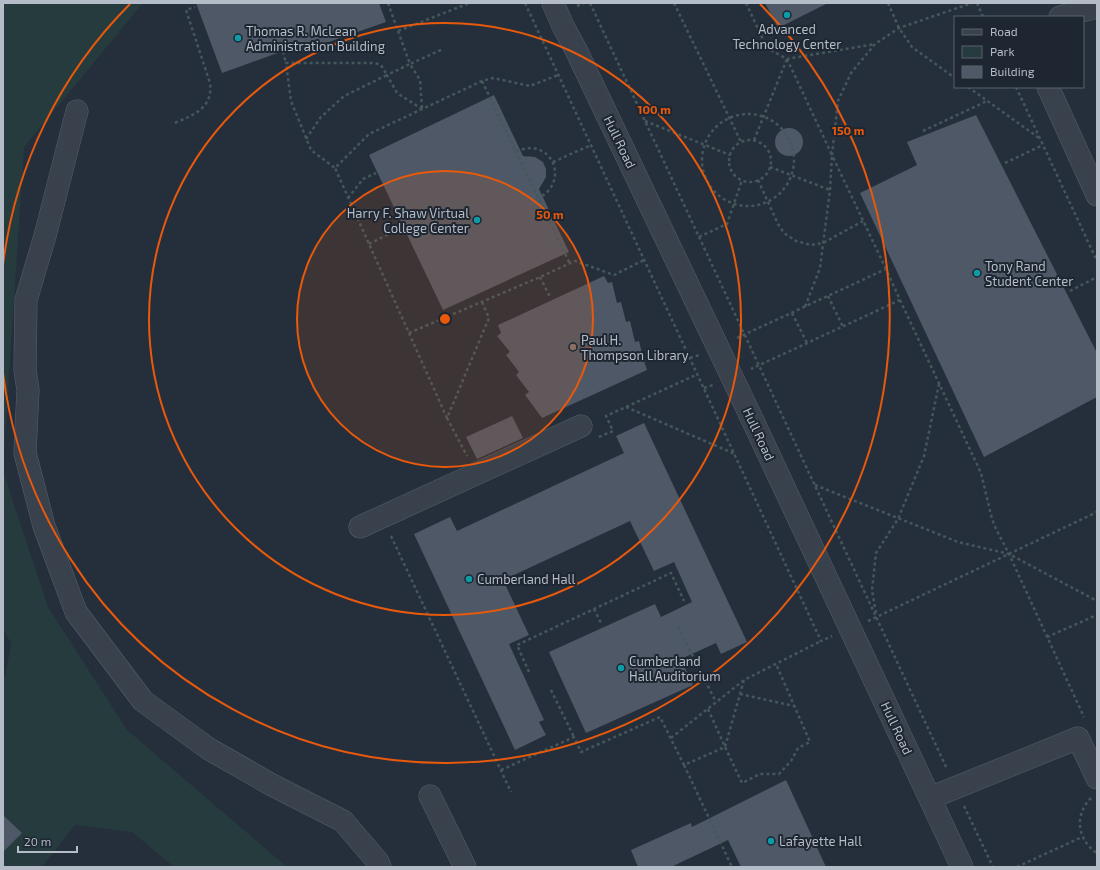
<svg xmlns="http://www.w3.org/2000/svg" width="1100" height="870" viewBox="0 0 1100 870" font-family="'Exo 2',sans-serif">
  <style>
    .green { fill: #263b3d }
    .building { fill: #4e5866 }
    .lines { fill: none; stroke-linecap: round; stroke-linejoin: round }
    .minor-casing { stroke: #565f6a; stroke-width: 23 }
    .path { stroke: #44585a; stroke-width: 2.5; stroke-dasharray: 3 3; stroke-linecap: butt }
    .minor { stroke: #38414c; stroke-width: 22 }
    .ring { fill: none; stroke: #e8590c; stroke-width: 2 }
    .culture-dot { fill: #0f9aa8; stroke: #1d2631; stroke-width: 1.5 }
    .education-dot { fill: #8d6e63; stroke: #1d2631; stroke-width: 1.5 }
    .labels { text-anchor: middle; stroke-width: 4; stroke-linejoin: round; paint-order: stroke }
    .poi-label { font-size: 13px; fill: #b4bcc7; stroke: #1d2631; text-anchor: start }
    .street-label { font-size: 13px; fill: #b4bcc7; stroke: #1d2631 }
    .centre { fill: #e8590c; stroke: #1d2631; stroke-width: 2 }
    .ring-label { font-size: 12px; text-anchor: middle; font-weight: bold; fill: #e8590c; stroke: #1d2631; stroke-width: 4; stroke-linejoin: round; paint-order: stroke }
  </style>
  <rect width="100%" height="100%" fill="#252f3c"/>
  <path class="green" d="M 3,3 L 143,3 L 24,147 L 3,467 Z
    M 3,471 L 48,607 L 127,730 L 287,867 L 174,867 L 132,832 L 75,825 L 42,867 L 3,867 L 3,676 L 6,674 L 11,643 L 3,629 Z"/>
  <path class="building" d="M 196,3 L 379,3 L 386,22 L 297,53 L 294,47 L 222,73 Z
    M 765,3 L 828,3 L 778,28 Z
    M 494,95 L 523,156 L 535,157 L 543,162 L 546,169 L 546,177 L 539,189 L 569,252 L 443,310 L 369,155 Z
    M 976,115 L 1097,353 L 1097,397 L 984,457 L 860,193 L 917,165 L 907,142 Z
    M775 142a14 14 0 1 1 28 0a14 14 0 1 1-28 0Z
    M 604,276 L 608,283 L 612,282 L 617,303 L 621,302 L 626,322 L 630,321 L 635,342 L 639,341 L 644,361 L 647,370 L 542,418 L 525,395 L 529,392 L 516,375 L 519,372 L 506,355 L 510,352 L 497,336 L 501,333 L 498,325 Z
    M 512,416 L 523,438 L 477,459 L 466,437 Z
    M 644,423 L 747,642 L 721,654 L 716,643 L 681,659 L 693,685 L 586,733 L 549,652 L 655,604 L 661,617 L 692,602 L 674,562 L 654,571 L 630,521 L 503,580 L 529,635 L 509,644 L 544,720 L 539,722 L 546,735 L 515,750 L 414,534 L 450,517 L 457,531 L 624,453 L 616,436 Z
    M 786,780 L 826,867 L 741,867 L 728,840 L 671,867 L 638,867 L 631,850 L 691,823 L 692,827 Z
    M 3,815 L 22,833 L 3,852 Z"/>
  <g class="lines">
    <defs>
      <path id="minor" d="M 553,3 L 563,26 L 576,50 L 752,419 L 962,867
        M 1060,17 L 1097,7
        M 1048,87 L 1097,195
        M 77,111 L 45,236 L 26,300 L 25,370 L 28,390 L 25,453 L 44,526 L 76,612 L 143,701 L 209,749 L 272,785 L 343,821 L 378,862 L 380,867
        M 360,527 L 581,426
        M 430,796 L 465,867
        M 930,798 L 1078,738 L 1097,778"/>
    </defs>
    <use href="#minor" class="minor-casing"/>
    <path class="path" d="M 388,3 L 398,31 L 467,4 L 467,3
      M 525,3 L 821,641 L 832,636
      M 590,3 L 947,769
      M 674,3 L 741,142
      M 746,3 L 767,48 L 787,59 L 875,44
      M 888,3 L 899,28 L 912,47 L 955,78
      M 977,3 L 983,17
      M 577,6 L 584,3
      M 398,31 L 410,64 L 387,75 L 397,93 L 422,109
      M 280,40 L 286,63
      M 787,59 L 832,155 L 830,190 L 820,268 L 805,307
      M 482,81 L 570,264
      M 968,87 L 1039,138
      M 1016,87 L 1097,261
      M 422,108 L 420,80 L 410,64 L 443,49
      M702 160a46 46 0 1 1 92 0a46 46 0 1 1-92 0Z
      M 645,121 L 730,155
      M 175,123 C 195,114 213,108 210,83 L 186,10 L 195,7
      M 923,131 L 987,101
      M 306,139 L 321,117 L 344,96 L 387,75 L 381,65 L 375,63 L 286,63 L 291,101 L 311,150 L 335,168
      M 754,140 L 787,59
      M729 161a21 21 0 1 1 42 0a21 21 0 1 1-42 0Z
      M 516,151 C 521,150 526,148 531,148 C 559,150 564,187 538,198
      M 553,162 L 591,145
      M 1005,163 L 1043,145
      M 770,167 L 830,190
      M 758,180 L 778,224 L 784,233 L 796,241 L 811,245 L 823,243 L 863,221
      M 348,198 L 363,179 L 376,173
      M 699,237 L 727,224 L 742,180
      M 369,244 L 401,228
      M 886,269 L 832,155 L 838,101 L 851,73 L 875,44 L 899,28 L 972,3
      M 540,277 L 550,297
      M 1070,291 L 1097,277
      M 828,296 L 843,327
      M 900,300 L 981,473 L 992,519 L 996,529 L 1009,554 L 1084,717
      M 482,302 L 489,318 L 447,418 L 335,168 L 369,134 L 482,81 L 493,78 L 530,86 L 558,75
      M 792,313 L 807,343
      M 409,333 L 540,277 L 575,261 L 614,275 L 644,260
      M 737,338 L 886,269 L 900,300 L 751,369
      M 690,358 L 699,355
      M 704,388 L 713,385
      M 626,407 L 735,454
      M 447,418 L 467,456
      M 599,437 L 613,431 L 606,416 L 698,374
      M 815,485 L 958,542 L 1009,554 L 1097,601
      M 391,536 L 511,792
      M 594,609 L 602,625
      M 876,613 L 872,590 L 876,553 L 898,519 L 924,456 L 939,384
      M 868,621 L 1097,512
      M 678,627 L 716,702
      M 1047,637 L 1097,615
      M 529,672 L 517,645 L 671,573 L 684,601
      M 551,690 L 574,737
      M 740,694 L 794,706
      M 708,709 L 725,747 L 742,783 L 760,774 L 779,774 L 791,761 L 798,748 L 810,742 L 776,664
      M 671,738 L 744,680
      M 684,765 L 732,867
      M 501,770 L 574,737 L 581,752 L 660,717 L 684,765 L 725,747 L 744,680 L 821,641
      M 1091,798 C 1074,815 1077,840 1097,853
      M 964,806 L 993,867
      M 1017,867 L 1082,837"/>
    <use href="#minor" class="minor"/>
  </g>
  <circle cx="445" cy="319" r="148" fill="#e8590c" fill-opacity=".12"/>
  <g class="ring">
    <circle cx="445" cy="319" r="148"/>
    <circle cx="445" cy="319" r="296"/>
    <path d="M3 265A445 445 0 0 1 130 4M760 4A445 445 0 1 1 3 373"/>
  </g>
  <g class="culture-dot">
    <circle cx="787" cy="15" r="4"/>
    <circle cx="238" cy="38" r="4"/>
    <circle cx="477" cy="220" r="4"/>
    <circle cx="977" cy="273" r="4"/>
    <circle cx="469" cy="579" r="4"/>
    <circle cx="621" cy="668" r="4"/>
    <circle cx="771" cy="841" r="4"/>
  </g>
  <circle class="education-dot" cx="573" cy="347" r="4"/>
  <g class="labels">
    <g class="poi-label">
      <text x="787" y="34" text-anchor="middle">Advanced<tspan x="787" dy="15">Technology Center</tspan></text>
      <text x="246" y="36">Thomas R. McLean<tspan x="246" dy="15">Administration Building</tspan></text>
      <text x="469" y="218" text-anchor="end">Harry F. Shaw Virtual<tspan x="469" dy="15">College Center</tspan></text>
      <text x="985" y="271">Tony Rand<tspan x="985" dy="15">Student Center</tspan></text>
      <text x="581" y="345">Paul H.<tspan x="581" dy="15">Thompson Library</tspan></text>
      <text x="477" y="584">Cumberland Hall</text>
      <text x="629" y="666">Cumberland<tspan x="629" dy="15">Hall Auditorium</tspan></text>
      <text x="779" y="846">Lafayette Hall</text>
    </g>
    <g class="street-label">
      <text transform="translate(620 142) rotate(64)" y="5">Hull Road</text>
      <text transform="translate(759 434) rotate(65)" y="5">Hull Road</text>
      <text transform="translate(897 728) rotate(65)" y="5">Hull Road</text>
    </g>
  </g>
  <circle cx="445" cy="319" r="6" class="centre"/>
  <g class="ring-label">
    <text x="654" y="114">100 m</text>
    <text x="848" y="135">150 m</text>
    <text x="550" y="219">50 m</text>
  </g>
  <rect width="1100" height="870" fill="none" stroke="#b4bcc7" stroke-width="8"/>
  <rect x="954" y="16" width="130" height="72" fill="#1d2631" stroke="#59626d"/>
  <rect x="962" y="29" width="20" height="6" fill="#38414c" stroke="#59626d"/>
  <text x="990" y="36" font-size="12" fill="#b4bcc7">Road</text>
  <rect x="962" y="46" width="20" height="12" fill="#263b3d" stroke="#59626d"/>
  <text x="990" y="56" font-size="12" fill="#b4bcc7">Park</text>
  <rect x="962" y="66" width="20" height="12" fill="#4e5866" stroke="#59626d"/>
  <text x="990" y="76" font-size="12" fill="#b4bcc7">Building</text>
  <path d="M18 846v6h59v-6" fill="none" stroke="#b4bcc7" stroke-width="2"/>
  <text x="24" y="846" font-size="12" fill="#b4bcc7" stroke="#1d2631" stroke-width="3" paint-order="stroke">20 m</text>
</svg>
